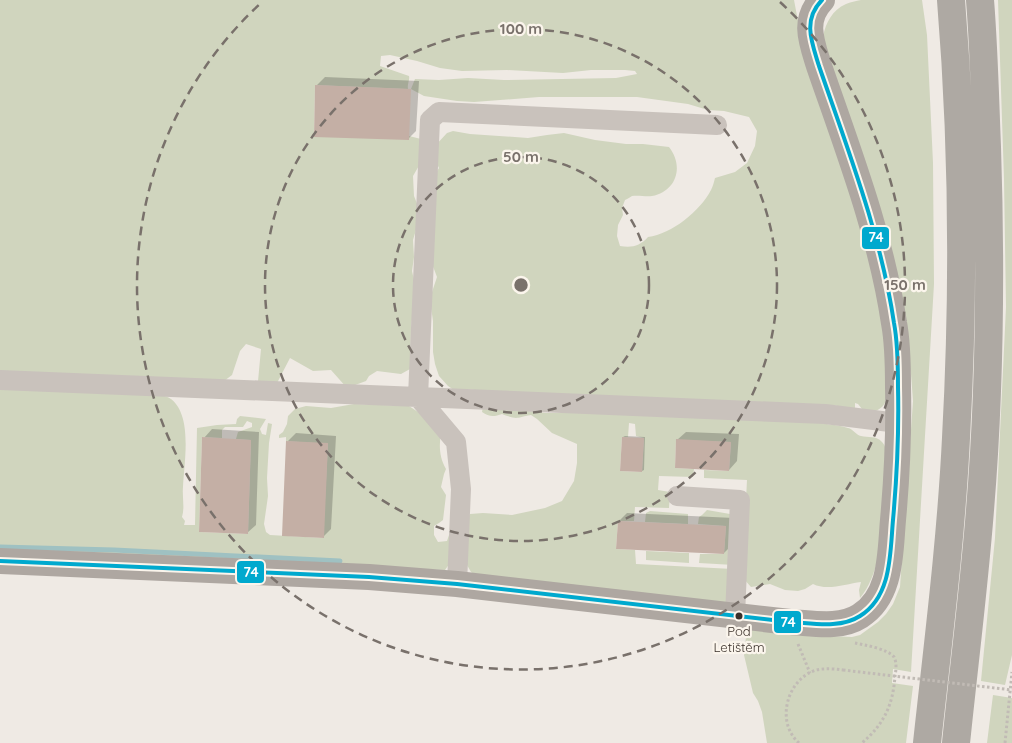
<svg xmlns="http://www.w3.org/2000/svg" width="1012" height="743" viewBox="0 0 1012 743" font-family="Quicksand,sans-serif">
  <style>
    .green { fill: #d0d5be; fill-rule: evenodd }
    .shadow { fill: #0003 }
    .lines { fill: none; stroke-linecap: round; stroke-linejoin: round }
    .stream { stroke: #9fc1c2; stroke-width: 5 }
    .building { fill: #c4afa5 }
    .path { stroke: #c1bbb5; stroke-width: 3; stroke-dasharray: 2.5 2.5; stroke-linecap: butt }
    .minor { stroke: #c9c2bc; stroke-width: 20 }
    .major { stroke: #aea7a1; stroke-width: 26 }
    .highway { stroke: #aea9a3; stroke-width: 28 }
    .path-bridge { stroke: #c1bbb5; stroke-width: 3; stroke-dasharray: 2.5 2.5; stroke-linecap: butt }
    .bus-1-casing { stroke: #fbf5ec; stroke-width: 8 }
    .bus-1 { stroke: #00a9ce; stroke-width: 4 }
    .ring { fill: none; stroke: #79716b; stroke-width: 2.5; stroke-dasharray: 9 6 }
    .bus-dot { fill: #3a302a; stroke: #fbf5ec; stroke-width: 2 }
    .labels { text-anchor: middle; stroke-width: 4.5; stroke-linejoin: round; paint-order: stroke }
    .bus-label { font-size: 13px; fill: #3a302a; stroke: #fbf5ec }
    .centre { fill: #79716b; stroke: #fbf5ec; stroke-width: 2.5 }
    .ring-label { font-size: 15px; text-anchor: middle; font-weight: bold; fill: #79716b; stroke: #fbf5ec; stroke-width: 4.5; stroke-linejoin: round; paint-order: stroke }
    .line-badge { stroke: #fbf5ec; stroke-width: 2 }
    .badge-label { font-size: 14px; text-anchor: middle; font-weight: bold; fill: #fff }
  </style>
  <rect width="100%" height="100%" fill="#efeae4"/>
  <path class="green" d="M 0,0 L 794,0 C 797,16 800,32 805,48 C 836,148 878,246 887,351 C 888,366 892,385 887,399 C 884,407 878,411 870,413 L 862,409 L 858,404 L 855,403 L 855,409 L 845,412 L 841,407 L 834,405 C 827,409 819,405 812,408 L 807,405 L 803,405 L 812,412 L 811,420 C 823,425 836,424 848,428 C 853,429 856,435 861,436 C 868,438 876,435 882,442 C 892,453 887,478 886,491 C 883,524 882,572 860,598 L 859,590 L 861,582 C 846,584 827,591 813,584 L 805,589 L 798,591 L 785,590 L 770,584 L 751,587 L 743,578 L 743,559 L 747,480 L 704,478 L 704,470 L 729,471 L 731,442 L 676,440 L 675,468 L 694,469 L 693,477 L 659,476 L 658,490 L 670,492 L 669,508 L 635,507 L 634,521 L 618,521 L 616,549 L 635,550 L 636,564 L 733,569 C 733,581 736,598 723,604 C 716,607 683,602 673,601 C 617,594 562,587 506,579 L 485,578 L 476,576 L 471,572 L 467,565 L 468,518 L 470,514 L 483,513 L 512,515 L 545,508 L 562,501 L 574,481 L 577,463 L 577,444 L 552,433 L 537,419 L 531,415 C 515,418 518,420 502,414 C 494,417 489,417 482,412 L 483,407 L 487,405 L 505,409 L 509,398 L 507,393 L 489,392 L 468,389 L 454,390 L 448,386 L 439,376 L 435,364 L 433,352 L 433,321 L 431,307 L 432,292 L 437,277 L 431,261 L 432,235 L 429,224 L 431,210 L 429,201 L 433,178 L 439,168 L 435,160 L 435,146 L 447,133 L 453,131 L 470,134 L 528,138 L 547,135 L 564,133 L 595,140 L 626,144 L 643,144 L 669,147 C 684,166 677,191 652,196 C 646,197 639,195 632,196 C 630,197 628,199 625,200 L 622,208 L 623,215 L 618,225 L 617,236 L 620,246 C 632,248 640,246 648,237 C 672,234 700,211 711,190 C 713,186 714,182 715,178 L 735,172 L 747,163 L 755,146 L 757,131 L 749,117 L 724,111 L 708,110 L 688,104 L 637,97 L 539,97 L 474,102 L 457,101 L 424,96 L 411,89 L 415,79 L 439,80 L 468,78 L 504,80 L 616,78 L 637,74 L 635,71 L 625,70 L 591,70 L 563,73 L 507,70 L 462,71 L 440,68 L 417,61 L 390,55 L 381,56 L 380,66 L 409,76 C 410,80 407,84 408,89 L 315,85 L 314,137 L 409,136 L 421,139 L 425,141 L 424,157 L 413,176 L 414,196 L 418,206 L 418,223 L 413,240 L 414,257 L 412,271 L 415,285 L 414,304 L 411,327 L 410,369 L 401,374 L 377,371 L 369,376 L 366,381 L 347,388 L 331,370 L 313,371 L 290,358 L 276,385 L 273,395 L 264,395 L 257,392 L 261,349 L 246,344 L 240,351 L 232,375 L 224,381 L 212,383 L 166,381 L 123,381 L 116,378 L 94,382 L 72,378 L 0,374 ZM 511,393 C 539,391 567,396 594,399 L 597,402 L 595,408 L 597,414 L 585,413 L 546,413 L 509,409 ZM 629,423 L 635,424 L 636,436 L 644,438 L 642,472 L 620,471 L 622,437 L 628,437 Z
    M 861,0 L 922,0 L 927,35 L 933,163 L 934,284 L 911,672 L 893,669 L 892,683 L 913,686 L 906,743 L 767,743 L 762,712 L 758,701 L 753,693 L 744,655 L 747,628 L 805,635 L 852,637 L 860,635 L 878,622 L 886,614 L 893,604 L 900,587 L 913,401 L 911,374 L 823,36 C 826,23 832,10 846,4 C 850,2 856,1 861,0 Z
    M 998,0 L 1012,0 L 1012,655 L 1005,685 L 981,681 L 995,538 L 1006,307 L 1004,179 Z
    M 0,383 C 33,385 66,387 99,389 C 114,390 160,391 171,399 C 193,416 184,463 183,487 C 182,497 185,507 182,517 L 185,521 L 184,525 L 195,525 L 197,428 L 217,425 L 236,424 L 237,419 L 240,416 L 266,419 L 260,429 L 262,434 L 266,435 L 268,423 L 272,424 L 269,443 L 267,478 L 268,496 L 264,524 L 266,532 L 270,535 L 323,538 L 328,444 L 286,441 L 286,437 L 279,438 L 279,435 L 283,432 L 287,424 L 288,416 L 295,409 L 306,406 L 331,408 L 354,404 L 409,406 L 430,420 L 441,432 C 439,445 439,457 446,469 L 444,474 L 441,487 L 446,495 L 443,520 L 439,523 L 434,526 L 434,535 L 438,542 L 447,541 L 451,529 L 450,563 L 445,570 L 0,553 ZM 247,421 L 252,423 L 252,427 L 238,432 L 236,439 L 251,440 L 248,534 L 199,532 L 202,437 L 222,438 L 222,430 L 225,427 L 243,427 Z
    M 707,510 L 730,514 L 734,565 L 699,563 L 700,554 L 724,554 L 726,526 L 698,524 L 699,517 L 702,515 Z
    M 650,511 L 688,514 L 688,524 L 645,522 L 646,513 Z
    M 646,551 L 689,553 L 689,563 L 646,560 Z
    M 993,695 L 1012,698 L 1012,743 L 987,743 Z"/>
  <path class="shadow" d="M 325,77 L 419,81 L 416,131 L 408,139 L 316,86 Z
    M 212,429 L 259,432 L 256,525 L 247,533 L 204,438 Z
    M 686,432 L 739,434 L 737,461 L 729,470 L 677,440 Z
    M 296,433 L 336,436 L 331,529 L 323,537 L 288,441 Z
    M 625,436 L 645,437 L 644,470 L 642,471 L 623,437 Z
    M 627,513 L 734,518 L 732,545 L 724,553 L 619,521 Z"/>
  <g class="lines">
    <path class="stream" d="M 0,547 L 114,550 L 340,561"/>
  </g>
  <path class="building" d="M 315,85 L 411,89 L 409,140 L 314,137 Z
    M 202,437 L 251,440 L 248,534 L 199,532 Z
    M 622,437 L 644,438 L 642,472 L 620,471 Z
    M 676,439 L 731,442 L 729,471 L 675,468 Z
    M 286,441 L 328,443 L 324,538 L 282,536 Z
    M 618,521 L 726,526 L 724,554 L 616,549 Z"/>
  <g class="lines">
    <path class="path" d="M 855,643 C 865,645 888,649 894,657 C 897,663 896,670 895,676 C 893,705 884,724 862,743
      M 798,644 L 810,673
      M 799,743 C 775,722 787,679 816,670 C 825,668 835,669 843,670
      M 1005,743 L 1012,672"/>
    <path class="minor" d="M 0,380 L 418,397 L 430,120 L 439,112 L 717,125
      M 677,496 L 740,500 L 735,616
      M 457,584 L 461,489 L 456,442 L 418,397 L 825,414 L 898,423"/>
    <path class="major" d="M 0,561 L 369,577 L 457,584 L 790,622 C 812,623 840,629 860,616 C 892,596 890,553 893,520 C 897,476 899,431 898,387 C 898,366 898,344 894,323 C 881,235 848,150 819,66 C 812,43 802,20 822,0"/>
    <path class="highway" d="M 927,743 C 938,642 951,540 956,438 C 964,292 963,146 951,0
      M 956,743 C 964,665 974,588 980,510 C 990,389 991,268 987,147 C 985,98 984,49 980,0"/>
    <path class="path-bridge" d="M 843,670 L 1012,690"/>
    <defs>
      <path id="bus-1" d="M 0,561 L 369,577 L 457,584 L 790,622 C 812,623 840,629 860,616 C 892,596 890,553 893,520 C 897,476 899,431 898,387 C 898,366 898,344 894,323 C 881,235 848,150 819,66 C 812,43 802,20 822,0"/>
    </defs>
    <use href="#bus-1" class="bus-1-casing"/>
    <use href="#bus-1" class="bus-1"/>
  </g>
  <g class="ring">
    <circle cx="521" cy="285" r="128"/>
    <circle cx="521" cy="285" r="256"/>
    <path d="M780 2A384 384 0 1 1 262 2"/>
  </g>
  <circle class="bus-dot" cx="739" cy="616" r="4.5"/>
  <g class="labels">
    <g class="bus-label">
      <text x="739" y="636">Pod<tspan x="739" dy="16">Letištěm</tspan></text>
    </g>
  </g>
  <circle cx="521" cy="285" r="8" class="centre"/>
  <g class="ring-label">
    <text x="521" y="34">100 m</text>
    <text x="521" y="162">50 m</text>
    <text x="905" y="290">150 m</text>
  </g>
  <g class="line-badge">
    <rect x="861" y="226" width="29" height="24" rx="5" fill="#00a9ce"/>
    <rect x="236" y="560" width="29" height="24" rx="5" fill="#00a9ce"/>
    <rect x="773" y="610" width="29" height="24" rx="5" fill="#00a9ce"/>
  </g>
  <g class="badge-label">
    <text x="876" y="242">74</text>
    <text x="251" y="577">74</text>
    <text x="788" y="627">74</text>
  </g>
</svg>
